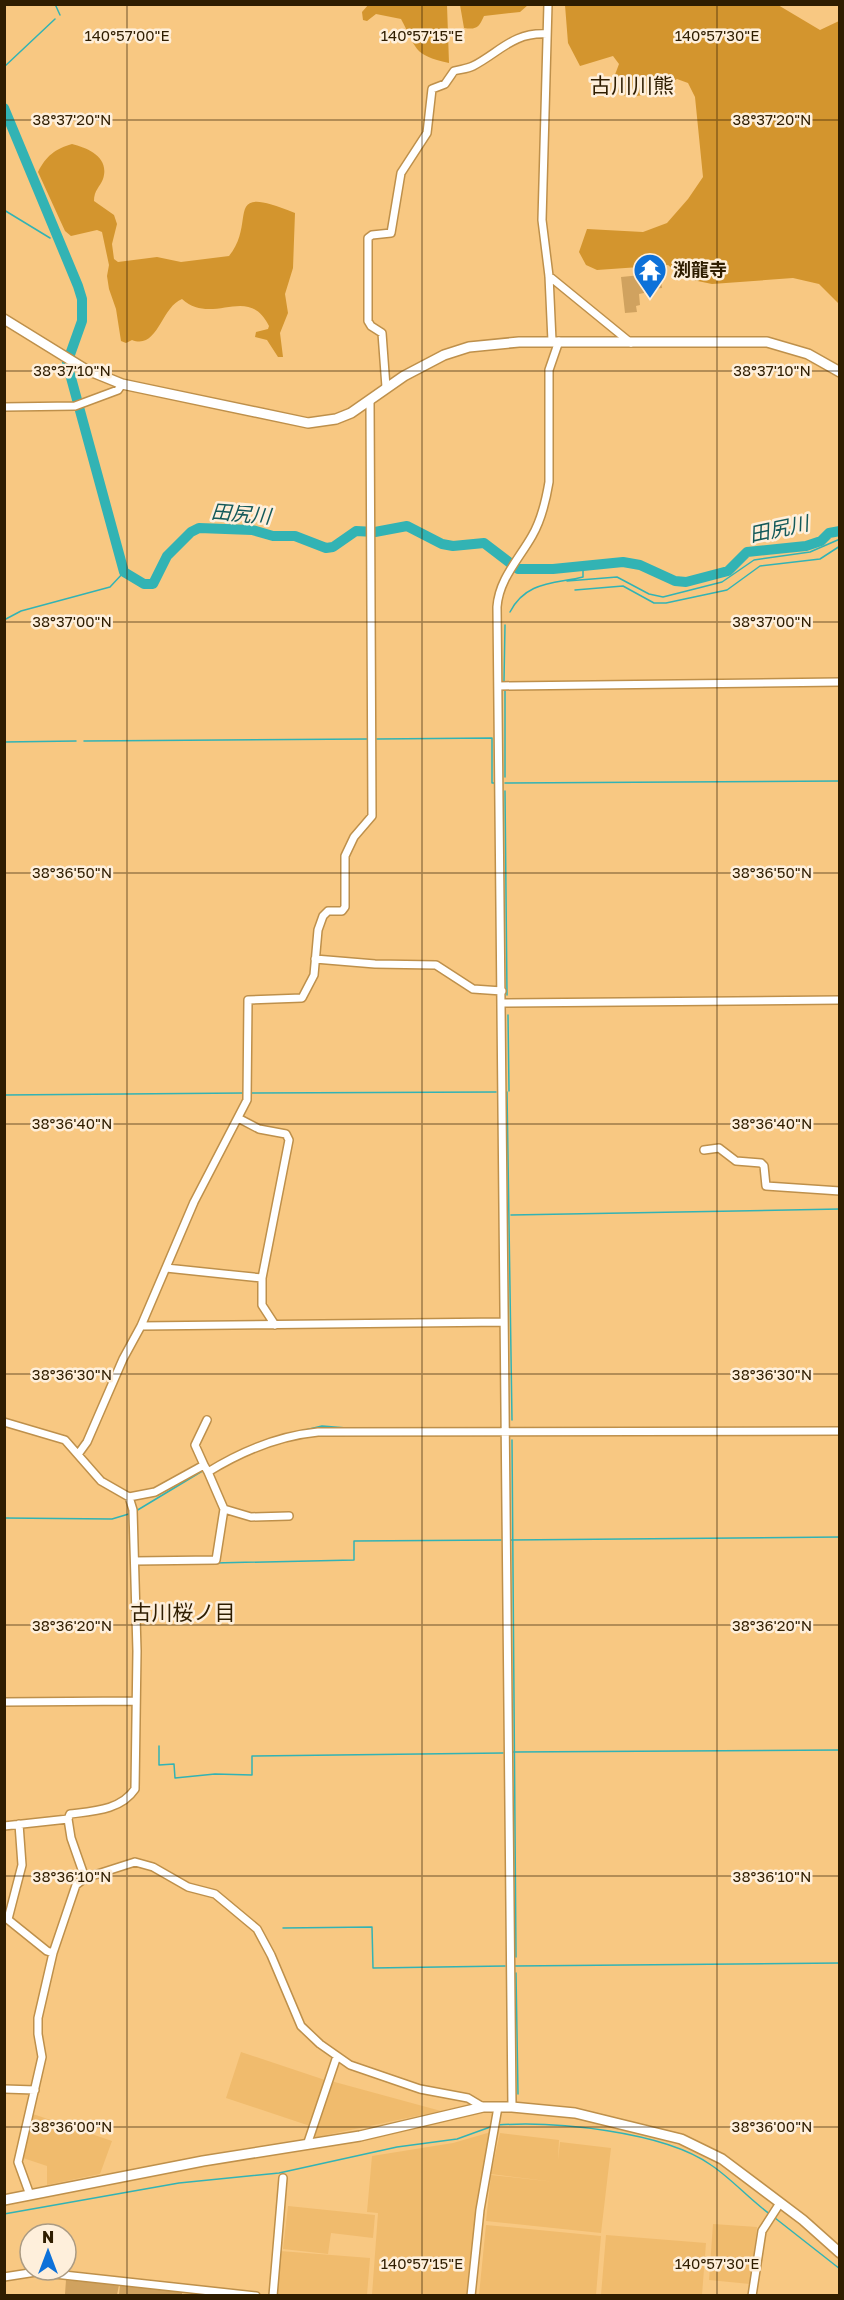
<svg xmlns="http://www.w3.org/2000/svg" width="844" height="2300" viewBox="0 0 844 2300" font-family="'Golos Text','Noto Sans JP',sans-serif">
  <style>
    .built { fill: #f0bb6d }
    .green { fill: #d0a25f }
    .forest { fill: #d3952e }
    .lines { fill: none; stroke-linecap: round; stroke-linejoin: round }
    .stream { stroke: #32b3b4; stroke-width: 1.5 }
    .river { stroke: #32b3b4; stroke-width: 10 }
    .street-casing { stroke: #be904b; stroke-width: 10 }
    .secondary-casing { stroke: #be904b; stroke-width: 12 }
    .street { stroke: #fff; stroke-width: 7 }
    .secondary { stroke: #fff; stroke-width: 9 }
    .ticks { fill: none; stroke: #2f1d00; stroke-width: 1.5; stroke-opacity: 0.45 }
    .labels { text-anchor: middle; stroke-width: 5; stroke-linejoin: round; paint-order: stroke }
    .poi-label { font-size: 18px; font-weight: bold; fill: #2f1d00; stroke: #feefdb; text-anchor: start }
    .water-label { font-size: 20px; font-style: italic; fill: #145a5a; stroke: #feefdb }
    .quarter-label { font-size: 21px; fill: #2f1d00; stroke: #feefdb }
    .ticks-label { font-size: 15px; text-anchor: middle; fill: #2f1d00; stroke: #feefdb; stroke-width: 5; stroke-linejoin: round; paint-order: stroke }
  </style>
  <rect width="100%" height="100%" fill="#f8c882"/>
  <path class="built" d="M 241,2052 L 325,2080 L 310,2126 L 226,2098 Z
    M 331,2081 L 441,2111 L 312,2138 Z
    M 33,2114 L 112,2141 L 100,2174 L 47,2185 L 47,2166 L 23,2158 Z
    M 491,2132 L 476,2208 L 466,2295 L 372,2295 L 378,2213 L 367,2212 L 372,2156 L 453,2143 Z
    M 500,2133 L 559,2140 L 558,2160 L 560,2142 L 611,2148 L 601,2233 L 486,2221 L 491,2175 L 555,2182 L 491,2174 Z
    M 288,2206 L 375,2215 L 373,2238 L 331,2233 L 328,2254 L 283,2249 Z
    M 713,2224 L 757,2227 L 750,2284 L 709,2280 Z
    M 486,2225 L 601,2236 L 596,2295 L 479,2295 Z
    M 606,2235 L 706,2243 L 702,2295 L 601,2295 Z
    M 280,2251 L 370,2258 L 367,2295 L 277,2295 Z"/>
  <path class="green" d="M 641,275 L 642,283 L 661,281 L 662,288 L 644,290 L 644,293 L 639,294 L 640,305 L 636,306 L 637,312 L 625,313 L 621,277 Z
    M 66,2280 L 119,2285 L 117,2295 L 55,2295 L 65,2294 Z
    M 120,2285 L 182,2292 L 182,2295 L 119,2295 Z"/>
  <path class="forest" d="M 369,4 L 447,5 L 449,63 C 412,55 417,48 401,19 L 376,14 L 367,21 L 363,20 L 362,12 Z
    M 460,5 L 460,4 L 528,5 L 520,12 L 484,16 C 479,27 477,30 464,28 Z
    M 565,5 L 778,5 L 820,30 L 839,21 L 839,304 L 819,284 L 793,278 L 712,284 L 683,278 L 668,265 L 597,270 L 586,265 L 579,252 L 587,229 L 643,232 L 667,223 L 688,199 L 703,177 L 695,97 L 688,83 L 677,79 C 658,90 640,101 619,94 L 613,80 L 619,64 L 613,56 L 580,66 L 568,43 Z
    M 72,144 C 88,148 110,157 103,179 C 100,187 94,190 94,201 L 114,215 L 117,224 L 112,244 L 114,259 L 118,262 L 157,257 L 181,262 L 229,256 C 258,221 220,182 295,213 L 293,268 L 285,294 L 288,313 L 280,333 L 283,357 L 278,357 L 267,340 L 255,337 L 256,332 L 268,329 L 269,326 C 248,283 213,327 182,299 C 161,307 158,350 132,340 L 126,343 L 121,341 L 116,309 L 109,289 L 107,276 L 109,265 L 102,232 L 97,230 L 71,236 L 65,231 L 38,172 C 46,156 55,149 72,144 Z"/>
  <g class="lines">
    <path class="stream" d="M 55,4 L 60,15
      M 4,67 L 55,19
      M 4,210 L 50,238
      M 54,236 L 57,235
      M 567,581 L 617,577 L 649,594 L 663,597 L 722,582 L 754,560 L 810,552 L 840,539
      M 575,590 L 623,586 L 654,603 L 666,603 L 727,590 L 760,566 L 820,559 L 840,546
      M 510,612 C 526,581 554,584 583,577 L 583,564
      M 4,620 L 21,611 L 110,587 L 124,572
      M 504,681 L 505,625
      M 505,691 L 505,777
      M 377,739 L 492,738 L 492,783 L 495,783
      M 84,741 L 367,739
      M 4,742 L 76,741
      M 505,783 L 840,781
      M 505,791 L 507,995
      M 508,1015 L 509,1091
      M 507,1092 L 512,1420
      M 248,1093 L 496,1092
      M 4,1095 L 244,1093
      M 511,1215 L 840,1209
      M 276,1437 L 322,1426 L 359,1429
      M 512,1440 L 516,1957
      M 208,1468 L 238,1452
      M 136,1511 L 204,1470
      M 4,1518 L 112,1519 L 132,1513
      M 511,1540 L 840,1537
      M 214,1563 L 354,1560 L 354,1541 L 501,1540
      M 159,1746 L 159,1765 L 174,1764 L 175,1778 L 215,1774 L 252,1775 L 252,1756 L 503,1753
      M 513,1752 L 840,1750
      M 283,1928 L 372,1927 L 373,1968 L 505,1966
      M 515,1966 L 840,1963
      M 516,1973 L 518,2094
      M 497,2125 C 554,2121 663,2131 711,2165 C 732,2179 750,2200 771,2215
      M 4,2214 L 179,2183 L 279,2173 L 397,2147 L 457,2139 L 493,2126
      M 775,2218 L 840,2269"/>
    <path class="river" d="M 4,108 L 78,286 L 82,299 L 82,321 L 67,363 L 124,572 L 144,584 L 153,584 L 167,556 L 191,532 L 199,528 L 252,530 L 273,536 L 295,536 L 326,548 L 333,547 L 356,531 L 375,532 L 407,526 L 442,544 L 453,546 L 484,543 L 518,569 L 553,569 L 623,562 L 640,565 L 675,581 L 686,582 L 728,571 L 747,552 L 806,546 L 821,541 L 829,533 L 840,531"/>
    <defs>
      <path id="street" d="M 548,4 L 542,220 L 549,276 L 552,341
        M 549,276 L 631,343
        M 386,387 L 382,333 L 371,326 L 368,321 L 368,238 L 372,235 L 391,233 L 401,173 L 427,133 L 432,89 L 445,84 L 454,71 C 461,69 467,69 473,66 C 500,52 513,32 547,34
        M 4,407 L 75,406 L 118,390 L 122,384
        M 499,686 L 840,682
        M 315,959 L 375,964 L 436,965 L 473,989 L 502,991
        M 503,1003 L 840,1000
        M 238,1118 L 259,1129 L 286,1134 L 289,1140 L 262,1278 L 262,1305 L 275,1325
        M 704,1150 L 719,1148 L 736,1161 L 761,1163 L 764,1166 L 766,1186 L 840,1191
        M 166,1268 L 262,1278
        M 141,1326 L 504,1322
        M 4,1422 L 65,1440 L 101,1481 L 129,1497 L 155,1492 L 204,1465 L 208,1472 C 242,1451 277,1436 318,1432 L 840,1431
        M 79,1453 L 87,1442 L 123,1359 L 141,1326 L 194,1202 L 247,1100 L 248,1000 L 302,998 L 314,975 L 318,930 L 323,916 L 328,911 L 342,911 L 345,907 L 345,856 L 354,837 L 372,816 L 370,402
        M 204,1465 L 195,1445 L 207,1420
        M 208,1472 L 224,1509 L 251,1517 L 289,1516
        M 135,1561 L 216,1560 L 224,1509
        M 4,1702 L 136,1701
        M 68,1819 L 71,1838 L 85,1878
        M 4,1826 L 68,1819 L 70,1814 C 94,1811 121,1810 135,1789 L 137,1651 L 133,1510 L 129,1497
        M 6,1918 L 47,1951 L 53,1953
        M 8,1919 L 22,1865 L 19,1824
        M 4,2089 L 35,2090
        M 512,2107 L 497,607 C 499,579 519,559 532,536 C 542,519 546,500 549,482 L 549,370 L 559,341
        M 307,2145 L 337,2056
        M 30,2195 L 18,2162 L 42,2057 L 38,2034 L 38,2018 L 53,1953 L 76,1885 L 85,1878 L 135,1862 L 153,1867 L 188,1887 L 215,1894 L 257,1929 L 271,1955 L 301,2026 L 320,2044 L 350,2065 L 420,2089 L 468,2098 L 483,2107
        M 4,2277 L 36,2272 L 256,2296
        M 273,2296 L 283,2178
        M 471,2296 L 480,2210 L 498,2107
        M 752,2296 L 762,2231 L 780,2203"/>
      <path id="secondary" d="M 4,319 L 85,369 L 122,384 L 308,423 L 336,419 L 351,413 L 404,376 L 444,355 L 469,347 L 519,342 L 767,342 L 808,354 L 840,372
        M 4,2200 L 203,2161 L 360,2136 L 483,2107 L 512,2107 L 575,2113 L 681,2139 L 722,2159 L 803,2220 L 840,2253"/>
    </defs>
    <use href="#street" class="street-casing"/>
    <use href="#secondary" class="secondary-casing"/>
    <use href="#street" class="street"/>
    <use href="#secondary" class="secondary"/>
  </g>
  <path class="ticks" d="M 127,4 L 127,2296M 422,4 L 422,2296M 717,4 L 717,2296M 4,120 L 840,120M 4,371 L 840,371M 4,622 L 840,622M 4,873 L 840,873M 4,1124 L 840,1124M 4,1374 L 840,1374M 4,1625 L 840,1625M 4,1876 L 840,1876M 4,2127 L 840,2127"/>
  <defs>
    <symbol id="temple-pin" viewBox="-11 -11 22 30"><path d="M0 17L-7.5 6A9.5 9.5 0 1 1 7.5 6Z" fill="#0d71d9" stroke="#feefdb"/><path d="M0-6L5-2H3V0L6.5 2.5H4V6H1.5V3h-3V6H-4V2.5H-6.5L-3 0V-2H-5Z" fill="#fff"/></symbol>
  </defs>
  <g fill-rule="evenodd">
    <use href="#temple-pin" x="631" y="251" width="38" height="52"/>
  </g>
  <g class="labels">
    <g class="poi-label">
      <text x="673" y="276">渕龍寺</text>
    </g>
    <g class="water-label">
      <text transform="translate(241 514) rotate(5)" y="7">田尻川</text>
      <text transform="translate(779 529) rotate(-12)" y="7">田尻川</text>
    </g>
    <g class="quarter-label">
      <text x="632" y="93">古川川熊</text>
      <text x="183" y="1620">古川桜ノ目</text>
    </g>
  </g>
  <g class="ticks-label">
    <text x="127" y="41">140°57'00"E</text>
    <text x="422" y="41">140°57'15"E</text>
    <text x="717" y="41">140°57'30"E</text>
    <text x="72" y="125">38°37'20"N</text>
    <text x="772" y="125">38°37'20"N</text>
    <text x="72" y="376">38°37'10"N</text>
    <text x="772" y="376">38°37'10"N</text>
    <text x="72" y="627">38°37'00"N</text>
    <text x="772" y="627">38°37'00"N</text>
    <text x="72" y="878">38°36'50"N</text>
    <text x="772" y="878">38°36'50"N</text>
    <text x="72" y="1129">38°36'40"N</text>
    <text x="772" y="1129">38°36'40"N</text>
    <text x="72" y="1380">38°36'30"N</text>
    <text x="772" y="1380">38°36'30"N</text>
    <text x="72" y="1631">38°36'20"N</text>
    <text x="772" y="1631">38°36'20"N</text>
    <text x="72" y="1882">38°36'10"N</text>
    <text x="772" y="1882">38°36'10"N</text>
    <text x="72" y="2132">38°36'00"N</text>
    <text x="772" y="2132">38°36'00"N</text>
    <text x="422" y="2269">140°57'15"E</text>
    <text x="717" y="2269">140°57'30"E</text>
  </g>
  <rect width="844" height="2300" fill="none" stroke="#2f1d00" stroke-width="12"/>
  <g transform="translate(48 2252)"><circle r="28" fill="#feefdb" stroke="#ab9b83" stroke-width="1.5"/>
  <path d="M0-4.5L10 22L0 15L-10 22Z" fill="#0d71d9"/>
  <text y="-9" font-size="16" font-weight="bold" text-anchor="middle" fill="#2f1d00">N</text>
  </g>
</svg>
